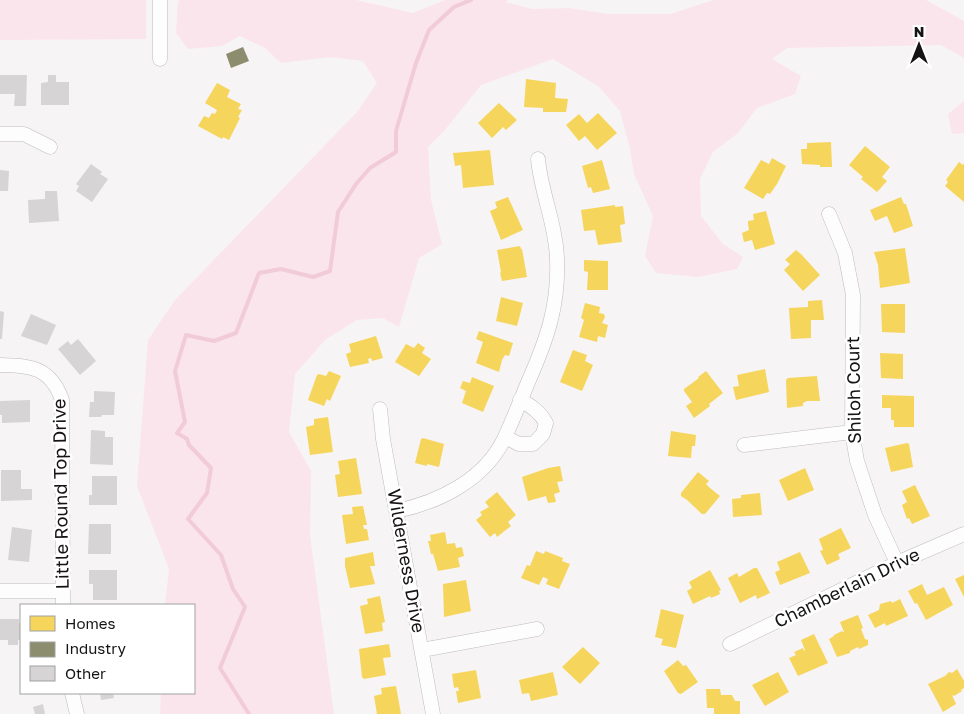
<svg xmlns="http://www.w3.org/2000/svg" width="964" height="714" viewBox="0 0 964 714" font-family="'Golos Text',sans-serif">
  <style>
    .green { fill: #fbe5ec }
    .homes { fill: #f6d55c }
    .industry { fill: #8c8c6e }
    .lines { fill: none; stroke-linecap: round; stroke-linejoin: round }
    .stream { stroke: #f1cbd7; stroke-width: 4 }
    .building { fill: #d6d4d5 }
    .street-casing { stroke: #bdbbbb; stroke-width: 15 }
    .street { stroke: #fefdfe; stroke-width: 14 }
    .labels { text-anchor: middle; stroke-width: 5; stroke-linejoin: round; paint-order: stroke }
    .street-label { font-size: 18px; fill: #151314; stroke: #fff }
  </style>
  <rect width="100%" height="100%" fill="#f7f4f5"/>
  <path class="green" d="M 0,0 L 146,0 L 146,39 L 0,40 Z
    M 180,0 L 356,0 L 413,13 L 445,0 L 508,0 L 506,2 L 532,9 L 569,8 L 608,14 L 671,14 L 713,0 L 926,0 L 964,21 L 964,58 L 941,45 L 787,48 L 772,59 L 801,76 L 795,94 L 757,108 L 738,133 L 713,152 L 700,179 L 701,216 L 723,244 L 743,257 L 737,269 L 698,277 L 656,273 L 645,256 L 653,216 L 634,174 L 630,149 L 620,111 L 598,86 L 553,59 L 481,85 L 444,131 L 428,147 L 431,200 L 442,244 L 419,258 L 399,327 L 383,318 L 357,320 L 326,339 L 295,374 L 289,432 L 311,471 L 310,535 L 334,714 L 160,714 L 161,693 L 194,693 L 194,605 L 165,605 L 169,569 L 137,486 L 148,340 L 175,300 L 357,112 L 377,83 L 363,61 L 331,57 L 281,63 L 265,48 L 240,36 L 222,46 L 188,49 L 176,33 L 178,3 Z
    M 964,101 L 964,133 L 952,134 L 948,114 Z"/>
  <path class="homes" d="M 526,79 L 556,83 L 555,98 L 568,99 L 566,112 L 543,112 L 543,108 L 524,107 Z
    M 217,83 L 230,90 L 227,97 L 241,104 L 238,109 L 242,110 L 238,117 L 240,118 L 229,140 L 223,137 L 222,139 L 198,126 L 204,116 L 209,118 L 212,113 L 215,114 L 217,110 L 205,103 Z
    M 499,103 L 517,120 L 506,130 L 503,127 L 492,138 L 478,123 Z
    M 598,113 L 617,133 L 597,150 L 585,136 L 579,141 L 566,125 L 579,114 L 587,123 Z
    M 831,142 L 832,167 L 820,167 L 820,165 L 802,164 L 801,149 L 807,149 L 807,143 Z
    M 865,146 L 890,167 L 882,177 L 887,181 L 877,192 L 861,179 L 863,177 L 849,165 Z
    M 490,150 L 494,185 L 463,188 L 461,165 L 455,166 L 453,153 Z
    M 772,158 L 786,166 L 777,184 L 770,194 L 767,193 L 763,199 L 744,188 L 761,160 L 769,164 Z
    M 602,160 L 610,189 L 593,193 L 591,187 L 588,188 L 582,166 Z
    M 959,162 L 963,165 L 964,163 L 964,202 L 945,186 L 948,182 L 946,180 Z
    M 508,197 L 523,230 L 501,240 L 490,211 L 497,208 L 495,202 Z
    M 901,197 L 904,204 L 906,204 L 913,226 L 894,233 L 887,216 L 875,221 L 870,210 Z
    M 615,205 L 615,207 L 623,206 L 625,224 L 620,225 L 622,242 L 598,245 L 595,230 L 584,231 L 581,210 Z
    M 766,211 L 775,244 L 755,250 L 752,240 L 744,242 L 742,233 L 749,230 L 748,224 L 748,221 L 754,220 L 753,214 Z
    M 520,246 L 521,249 L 522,249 L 527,277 L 502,281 L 500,273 L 501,272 L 497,250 Z
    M 905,248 L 910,283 L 880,288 L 878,265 L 874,252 Z
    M 796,250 L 801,254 L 820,275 L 803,291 L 784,270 L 790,264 L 785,260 Z
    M 584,260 L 608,261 L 608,290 L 587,290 L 588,272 L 584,271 Z
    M 501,297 L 523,303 L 517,326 L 496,321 Z
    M 822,300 L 824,320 L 811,320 L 811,338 L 791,339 L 789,308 L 808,307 L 808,301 Z
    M 585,303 L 600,307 L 599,313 L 604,314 L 605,317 L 602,323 L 608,325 L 605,338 L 598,336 L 597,342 L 579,337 L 584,320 L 581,318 Z
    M 881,304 L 905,304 L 905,333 L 882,332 Z
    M 479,331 L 513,343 L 509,356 L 505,355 L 502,360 L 499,372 L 476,363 L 483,342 L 476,339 Z
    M 376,336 L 383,358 L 372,361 L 371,358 L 368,359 L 369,363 L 350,367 L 346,354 L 351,352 L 349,344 Z
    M 418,343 L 425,348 L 422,353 L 431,359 L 419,376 L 395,362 L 406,344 L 414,348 Z
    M 573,350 L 587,355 L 585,361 L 593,365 L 582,391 L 560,382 Z
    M 880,353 L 903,354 L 903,379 L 881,378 Z
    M 765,369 L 769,392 L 736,400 L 733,387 L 739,386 L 737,375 Z
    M 329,371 L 341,376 L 330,401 L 327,399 L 324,406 L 308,400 L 317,375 L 319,374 L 326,376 Z
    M 706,371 L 723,393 L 709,404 L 710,406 L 694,418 L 686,406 L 692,402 L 684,391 L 684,389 L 699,378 L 698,377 Z
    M 817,376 L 820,401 L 807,401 L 803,403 L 803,406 L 787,408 L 786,380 L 788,378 Z
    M 472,377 L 494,386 L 483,412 L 462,403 L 466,391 L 460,388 L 463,381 L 470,383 Z
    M 882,395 L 914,396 L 914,427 L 894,427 L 894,420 L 891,420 L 891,408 L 882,408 Z
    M 328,417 L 333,452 L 310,455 L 306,427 L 314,425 L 314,419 Z
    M 671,431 L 696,435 L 695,446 L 692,446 L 691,458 L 668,456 Z
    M 423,438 L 444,444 L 439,467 L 427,464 L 427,466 L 415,463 L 421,439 Z
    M 907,443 L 909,444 L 913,467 L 891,472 L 885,448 Z
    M 356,458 L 362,494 L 338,497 L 335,475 L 340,474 L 338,461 Z
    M 560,466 L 563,481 L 557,482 L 560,492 L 554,494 L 556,502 L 548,503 L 546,496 L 528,501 L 522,477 L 548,468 Z
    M 805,468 L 814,490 L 788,501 L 779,480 Z
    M 698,472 L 709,481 L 706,484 L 710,488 L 720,496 L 705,514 L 702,514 L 687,500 L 681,496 L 681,493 Z
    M 915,485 L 930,516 L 912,524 L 909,518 L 907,519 L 902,505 L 907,502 L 902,491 Z
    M 497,492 L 516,515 L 508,522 L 511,526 L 497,537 L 495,533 L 490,537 L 476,520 L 482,515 L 480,512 L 489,507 L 485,502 Z
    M 760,493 L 762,515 L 733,517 L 732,499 L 741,498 L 741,495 Z
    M 363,506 L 367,525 L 363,525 L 364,529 L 367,529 L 369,540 L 346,544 L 342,515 L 353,514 L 352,507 Z
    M 841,528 L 851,548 L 838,554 L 840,559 L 827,565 L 820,551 L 823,550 L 819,539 Z
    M 445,532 L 447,544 L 455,543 L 456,548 L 462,547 L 464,556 L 458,558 L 460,567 L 438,571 L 433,554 L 431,554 L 428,541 L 431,541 L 430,535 Z
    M 536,551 L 544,554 L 545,551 L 563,558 L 562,561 L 570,564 L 559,589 L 546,584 L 548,579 L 543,577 L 539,585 L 521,578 L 527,565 L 530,566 Z
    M 373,552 L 375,566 L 370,566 L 375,584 L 350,588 L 345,566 L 345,558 Z
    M 800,552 L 810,573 L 780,585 L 775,572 L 780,570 L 777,562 Z
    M 754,568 L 757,568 L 770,593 L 757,599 L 756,595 L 740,603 L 728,578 L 737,573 L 739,577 Z
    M 710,570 L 721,590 L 719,591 L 720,594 L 711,598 L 710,596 L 693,604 L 687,591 L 692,588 L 689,582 Z
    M 964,575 L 964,597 L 955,579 Z
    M 466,580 L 471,611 L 444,617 L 443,584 Z
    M 922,584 L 927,595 L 944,587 L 953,605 L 926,620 L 917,603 L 915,604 L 908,591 Z
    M 380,596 L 385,622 L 382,623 L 383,631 L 365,634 L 360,606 L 368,604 L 367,599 Z
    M 900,599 L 908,616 L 886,626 L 885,623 L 875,628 L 868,615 L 879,610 L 880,604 L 891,601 L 892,603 Z
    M 661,609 L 684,615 L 676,648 L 661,645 L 663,639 L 655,637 Z
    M 858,615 L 863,628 L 861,629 L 865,639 L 868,640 L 868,645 L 859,649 L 858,647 L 850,651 L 850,653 L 837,657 L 829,639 L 834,636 L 834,635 L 842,631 L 843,632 L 844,632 L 840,622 Z
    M 814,634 L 828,663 L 798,676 L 789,658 L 796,655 L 794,652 L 803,648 L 804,651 L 805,650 L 801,640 Z
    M 389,644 L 391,657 L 383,658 L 386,675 L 364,679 L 362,677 L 359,649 Z
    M 583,647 L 600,663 L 580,684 L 562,667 Z
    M 678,660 L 683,666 L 686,665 L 698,682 L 681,694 L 678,693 L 664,671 Z
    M 957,669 L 964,681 L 964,688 L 961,690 L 962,691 L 954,696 L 952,695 L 956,704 L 943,712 L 928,684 L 945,676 L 949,672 L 952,673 Z
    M 476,670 L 481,698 L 458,703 L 456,691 L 459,691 L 458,687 L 454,688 L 452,674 Z
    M 553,672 L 558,695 L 531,701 L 529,693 L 522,694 L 519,680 Z
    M 778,672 L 789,692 L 765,706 L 752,685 Z
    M 396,686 L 401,714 L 377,714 L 374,696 L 382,694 L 381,688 Z
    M 706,689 L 720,689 L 721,695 L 732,695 L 735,701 L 740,701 L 740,714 L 714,714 L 714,708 L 707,708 Z"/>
  <path class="industry" d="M 243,47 L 249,61 L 231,68 L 226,54 Z"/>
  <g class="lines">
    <path class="stream" d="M 249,714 L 220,668 L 245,607 L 233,589 L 221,555 L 188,519 L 207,493 L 211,468 L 189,445 L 187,439 L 177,433 L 185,422 L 175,371 L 186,335 L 214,341 L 236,333 L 259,273 L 281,269 L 313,277 L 330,271 L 338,212 L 356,184 L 370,168 L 396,152 L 396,131 L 416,63 L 429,30 L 454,7 L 471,0"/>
  </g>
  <path class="building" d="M 0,75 L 27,75 L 26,106 L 14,106 L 15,94 L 0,94 Z
    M 48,75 L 56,75 L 56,82 L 69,82 L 69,105 L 41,105 L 41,83 L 48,82 Z
    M 91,164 L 102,172 L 100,174 L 108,179 L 92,202 L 76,191 L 79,186 L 76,184 Z
    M 0,170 L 9,171 L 8,191 L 0,191 Z
    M 45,191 L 57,191 L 59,221 L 29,223 L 28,200 L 45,199 Z
    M 0,311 L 4,312 L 2,339 L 0,339 Z
    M 31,314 L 56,325 L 47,345 L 21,336 Z
    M 78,339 L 96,361 L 80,375 L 58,349 L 68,341 L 71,345 Z
    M 94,391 L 115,392 L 114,415 L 102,415 L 101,417 L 89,417 L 90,402 L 94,402 Z
    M 30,400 L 30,422 L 2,423 L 2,415 L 0,415 L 0,401 Z
    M 91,430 L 105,431 L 105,437 L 113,437 L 113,465 L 90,464 Z
    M 1,470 L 21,470 L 21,489 L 32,489 L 32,500 L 1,501 Z
    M 92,476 L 117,476 L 117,505 L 89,505 L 89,495 L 92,495 Z
    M 89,524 L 111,524 L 111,554 L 88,554 Z
    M 12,527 L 32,530 L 29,562 L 8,560 Z
    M 89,570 L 117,570 L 117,600 L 93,600 L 93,584 L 89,584 Z
    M 0,619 L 19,619 L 19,623 L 21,623 L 21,640 L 18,640 L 18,645 L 8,645 L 8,640 L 0,640 Z
    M 100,693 L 113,693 L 114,698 L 101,700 Z
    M 43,704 L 45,714 L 35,714 L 33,707 Z"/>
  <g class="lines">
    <defs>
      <path id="street" d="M 160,0 L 160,59
        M 0,134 L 24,134 L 50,147
        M 829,214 L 845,253 L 853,295 L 852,432 L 857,461 L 875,515 L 897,563
        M 0,365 C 31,365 51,368 62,400 L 63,605
        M 380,409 L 383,439 L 433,714
        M 505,437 L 519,444 L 533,444 L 543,434 L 546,423 C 540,412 532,406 520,400
        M 744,445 L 852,432
        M 397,511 C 439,502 484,480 504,439 C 513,420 521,399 529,380 C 547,339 559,305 557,259 C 556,224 541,193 538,159
        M 0,591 L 62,591
        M 730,644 L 897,563 L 964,534
        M 422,650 L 537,629
        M 72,693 L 77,714"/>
    </defs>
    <use href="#street" class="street-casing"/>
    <use href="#street" class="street"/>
  </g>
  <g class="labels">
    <g class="street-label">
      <text transform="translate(854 390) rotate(-91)" y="6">Shiloh Court</text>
      <text transform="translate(61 494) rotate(-91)" y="6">Little Round Top Drive</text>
      <text transform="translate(406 561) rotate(80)" y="6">Wilderness Drive</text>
      <text transform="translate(847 588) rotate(-26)" y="6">Chamberlain Drive</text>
    </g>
  </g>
  <rect x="20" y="604" width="175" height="90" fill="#ffffff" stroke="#a1a1a1"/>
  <rect x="30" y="616" width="25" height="15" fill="#f6d55c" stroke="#a1a1a1"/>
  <text x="65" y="629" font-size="15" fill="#151314">Homes</text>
  <rect x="30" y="642" width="25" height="15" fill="#8c8c6e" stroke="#a1a1a1"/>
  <text x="65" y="654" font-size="15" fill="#151314">Industry</text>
  <rect x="30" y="666" width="25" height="15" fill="#d6d4d5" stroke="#a1a1a1"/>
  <text x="65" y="679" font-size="15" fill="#151314">Other</text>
  <g transform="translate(919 45)" stroke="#ffffff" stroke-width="4" paint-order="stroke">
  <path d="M0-4L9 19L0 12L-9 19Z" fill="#151314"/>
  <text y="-8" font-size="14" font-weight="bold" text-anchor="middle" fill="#151314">N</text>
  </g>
</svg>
